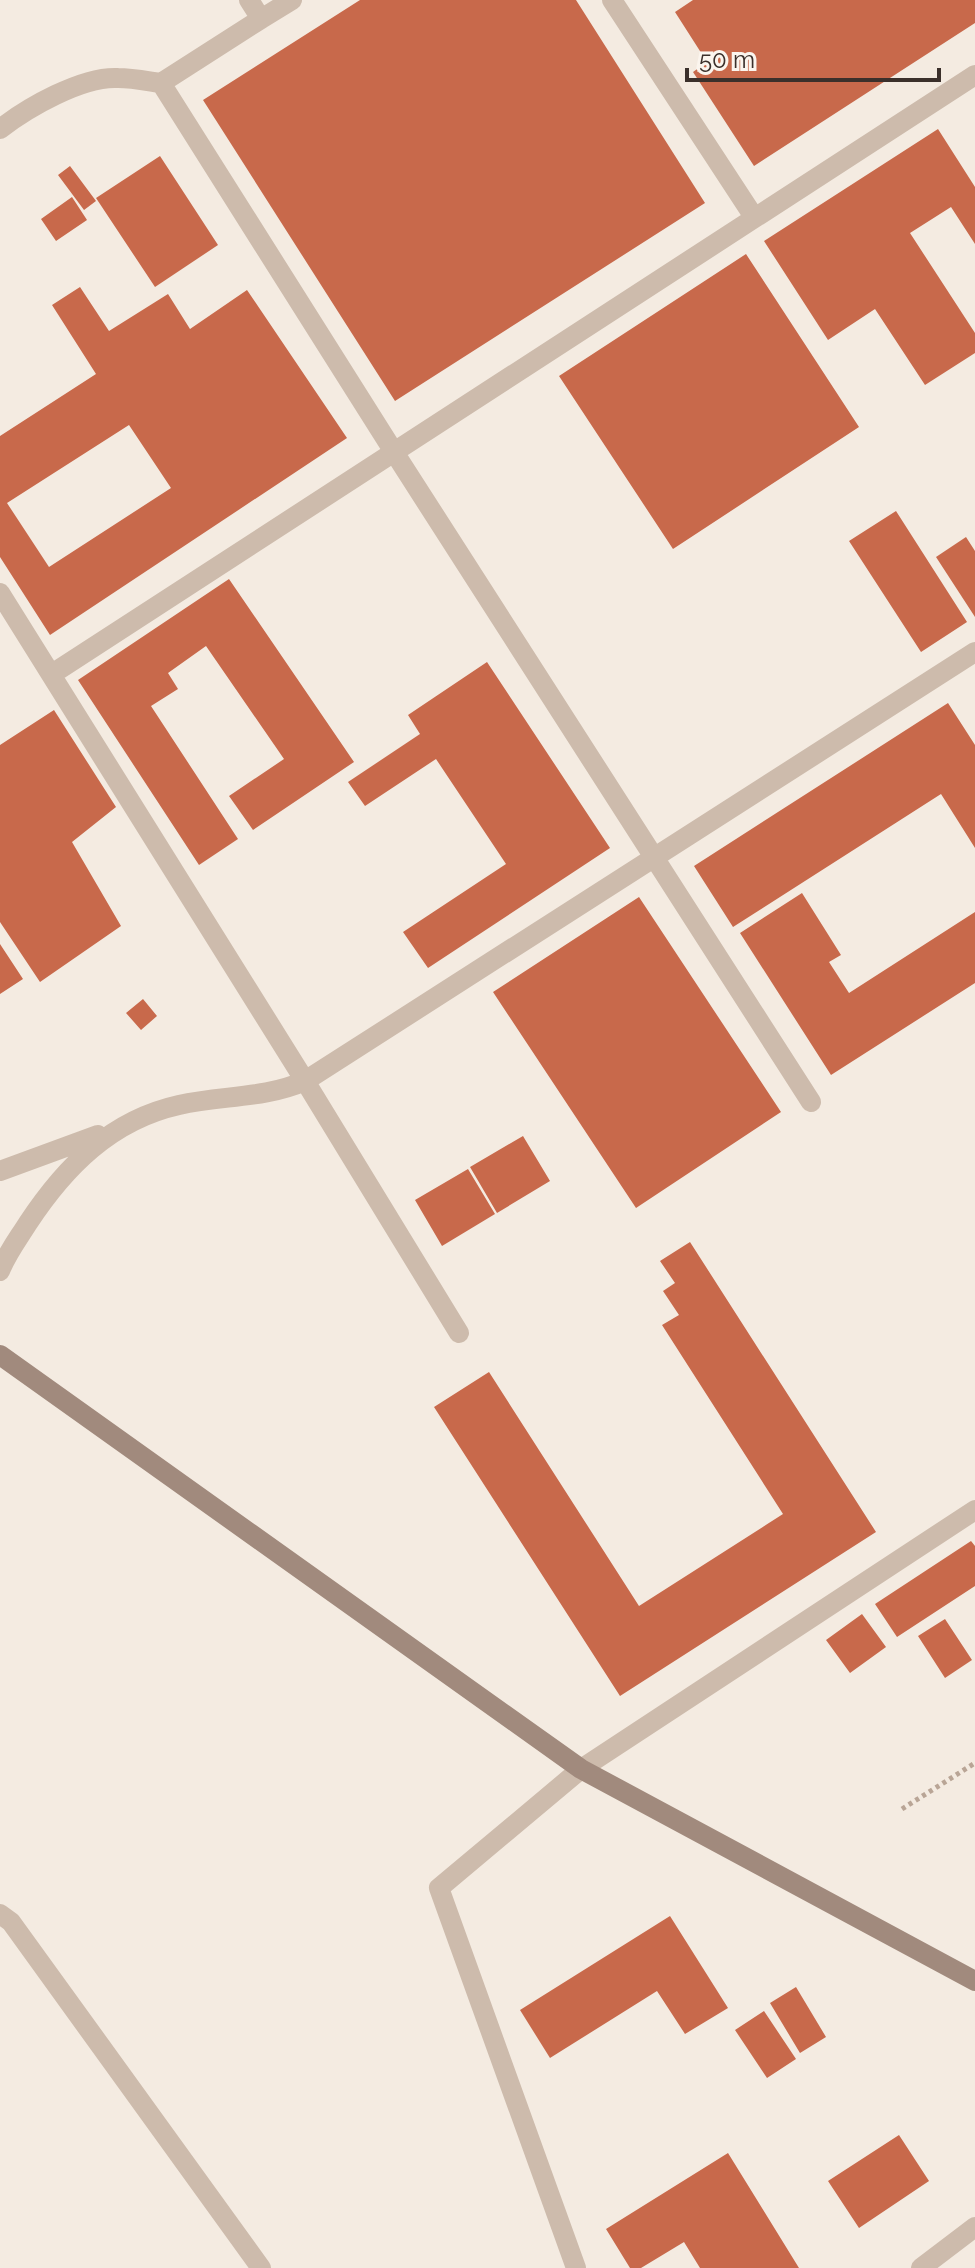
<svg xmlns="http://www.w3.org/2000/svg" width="975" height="2268" viewBox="0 0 975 2268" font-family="Raleway,sans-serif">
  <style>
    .building { fill: #c8694b; fill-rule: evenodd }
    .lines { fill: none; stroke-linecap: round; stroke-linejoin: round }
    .path { stroke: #b9a596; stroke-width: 5; stroke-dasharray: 4 4; stroke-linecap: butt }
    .street { stroke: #cdbbac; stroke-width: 20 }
    .secondary { stroke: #a18a7d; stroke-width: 20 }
  </style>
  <rect width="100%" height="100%" fill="#f4ebe1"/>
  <path class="building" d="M 360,0 L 576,0 L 705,203 L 395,401 L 203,100 Z
    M 693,0 L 975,0 L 975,23 L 754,166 L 693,72 L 707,62 L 675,12 Z
    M 938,129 L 975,187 L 975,244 L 951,207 L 910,233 L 975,333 L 975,353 L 925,385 L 875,309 L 828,340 L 764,241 Z
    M 160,156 L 218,245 L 155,287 L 96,198 Z
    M 70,166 L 96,201 L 84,210 L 58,175 Z
    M 72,197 L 87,220 L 56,241 L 41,219 Z
    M 746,254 L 859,427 L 673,549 L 559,376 Z
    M 80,287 L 109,331 L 168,294 L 190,329 L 247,290 L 347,438 L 50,635 L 0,557 L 0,436 L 96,374 L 52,305 ZM 129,425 L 171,488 L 49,567 L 7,503 Z
    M 896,511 L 967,622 L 921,652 L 849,541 Z
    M 966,537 L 975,551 L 975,617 L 936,557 Z
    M 229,579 L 354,762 L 253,830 L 229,796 L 284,759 L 206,646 L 168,673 L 178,689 L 151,706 L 238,839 L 199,865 L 78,680 Z
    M 487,662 L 610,848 L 428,968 L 403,932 L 506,864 L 436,759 L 365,806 L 348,782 L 420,734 L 408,715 Z
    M 948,703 L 975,745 L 975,848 L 941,794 L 733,927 L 694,866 Z
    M 54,710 L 116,807 L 72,842 L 121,926 L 40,982 L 0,922 L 0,745 Z
    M 802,893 L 841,955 L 829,962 L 849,993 L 975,912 L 975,983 L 831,1075 L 740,933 Z
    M 639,897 L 781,1112 L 636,1208 L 493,992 Z
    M 0,944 L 23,979 L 0,994 Z
    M 143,999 L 157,1016 L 141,1030 L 126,1013 Z
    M 523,1136 L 550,1181 L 497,1213 L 470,1167 Z
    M 468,1169 L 495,1214 L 442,1246 L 415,1200 Z
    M 690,1242 L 876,1532 L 620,1696 L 434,1407 L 489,1372 L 639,1606 L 783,1514 L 662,1325 L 679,1315 L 663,1291 L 675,1283 L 660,1261 Z
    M 971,1541 L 975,1546 L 975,1586 L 897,1637 L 875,1604 Z
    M 862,1614 L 886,1647 L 850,1673 L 826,1640 Z
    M 945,1619 L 972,1660 L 945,1678 L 918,1636 Z
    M 670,1916 L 728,2008 L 685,2034 L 657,1991 L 550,2058 L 520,2010 Z
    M 796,1987 L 826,2037 L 800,2053 L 770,2003 Z
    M 764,2011 L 796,2059 L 767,2078 L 735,2030 Z
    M 899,2135 L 929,2181 L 859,2228 L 828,2181 Z
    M 728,2153 L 799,2268 L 700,2268 L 684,2242 L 641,2268 L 630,2268 L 606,2229 Z"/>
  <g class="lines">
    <path class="path" d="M 902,1809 L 975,1763"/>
    <path class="street" d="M 249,0 L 261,19 L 292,0
      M 612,0 L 754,217
      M 161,83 L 394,452 L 811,1102
      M 0,129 C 27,108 82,76 118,78 C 132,78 147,81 161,83 L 261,19
      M 0,593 L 305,1081 L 459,1333
      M 52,674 L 975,75
      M 0,1171 L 98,1135
      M 0,1271 C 7,1253 18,1239 28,1223 C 65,1167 111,1120 179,1105 C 223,1095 263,1099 305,1081 L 975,652
      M 0,1914 L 11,1922 L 261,2268
      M 576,2268 L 439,1888 L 581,1769 L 975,1510
      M 921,2268 L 975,2227"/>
    <path class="secondary" d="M 0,1355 L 581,1769 L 975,1981"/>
  </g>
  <path d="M687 68v12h252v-12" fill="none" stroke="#3b302b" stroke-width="4"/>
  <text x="699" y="68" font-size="24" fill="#3b302b" stroke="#fbf5ee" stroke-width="6" paint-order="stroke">50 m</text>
</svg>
